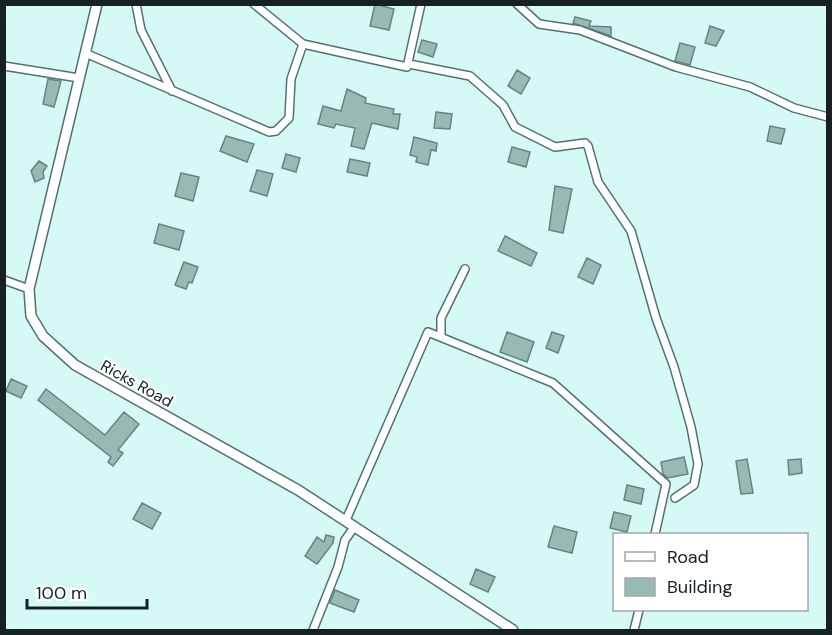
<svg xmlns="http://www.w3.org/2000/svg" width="832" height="635" viewBox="0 0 832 635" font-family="'DM Sans',sans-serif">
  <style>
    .building { fill: #97bab5; stroke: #648581; stroke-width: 1.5 }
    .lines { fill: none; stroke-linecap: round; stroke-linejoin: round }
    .minor-casing { stroke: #52726e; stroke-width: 10 }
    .tertiary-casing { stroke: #52726e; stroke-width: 12 }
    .minor { stroke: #fff; stroke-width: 7 }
    .tertiary { stroke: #fff; stroke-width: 9 }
    .labels { text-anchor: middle; stroke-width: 4.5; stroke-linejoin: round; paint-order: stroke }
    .street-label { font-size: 16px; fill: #152221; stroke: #fff }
  </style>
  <rect width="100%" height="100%" fill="#d5f9f4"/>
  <path class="building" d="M 375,4 L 394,9 L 389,30 L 370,26 Z
    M 575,17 L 591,21 L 589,26 L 611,27 L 611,36 L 573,23 Z
    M 710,26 L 724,31 L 716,46 L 705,43 Z
    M 422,40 L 437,44 L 433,57 L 418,52 Z
    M 680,43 L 695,47 L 690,65 L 675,61 Z
    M 517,70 L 530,78 L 521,94 L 508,86 Z
    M 48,79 L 61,81 L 54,107 L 43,104 Z
    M 347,89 L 366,98 L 365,103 L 394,109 L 393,114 L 400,114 L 398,129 L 372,123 L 364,149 L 351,146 L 355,128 L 336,124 L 334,128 L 318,124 L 323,106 L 341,111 Z
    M 436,112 L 452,114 L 450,129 L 434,128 Z
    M 770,126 L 785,129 L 781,144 L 767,141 Z
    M 226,136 L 254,144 L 247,162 L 220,151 Z
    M 414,137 L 437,143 L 436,151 L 431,150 L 428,165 L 416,162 L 417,157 L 410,155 Z
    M 512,147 L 530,152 L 526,167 L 508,162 Z
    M 286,154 L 300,158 L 296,172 L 282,168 Z
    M 350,159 L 370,163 L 367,176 L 347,172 Z
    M 39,161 L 47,166 L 43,172 L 44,178 L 35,182 L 31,171 Z
    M 257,170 L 273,174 L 267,196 L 250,191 Z
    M 181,173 L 199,177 L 193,201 L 175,196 Z
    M 555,186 L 572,189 L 563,233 L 549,230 Z
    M 159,224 L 184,231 L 179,250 L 154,243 Z
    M 505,236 L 537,253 L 531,266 L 498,251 Z
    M 587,258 L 601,265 L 593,284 L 578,277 Z
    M 184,262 L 198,267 L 192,283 L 189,282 L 186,289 L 175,285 Z
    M 507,332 L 534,342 L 527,362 L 500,352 Z
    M 552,332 L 564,336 L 558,353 L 546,348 Z
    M 11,379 L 27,386 L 21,398 L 6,391 Z
    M 46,389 L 105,435 L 124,412 L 139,424 L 118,450 L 123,453 L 113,466 L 108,462 L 111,457 L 38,400 Z
    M 684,457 L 688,474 L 668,478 L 663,474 L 661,462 Z
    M 747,459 L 753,493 L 741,494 L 736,461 Z
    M 801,459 L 802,473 L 789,475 L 788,460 Z
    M 627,485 L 644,489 L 641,504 L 624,500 Z
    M 142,503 L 161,513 L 152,529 L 133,519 Z
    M 614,512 L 631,516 L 627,532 L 610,528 Z
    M 554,526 L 577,532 L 572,553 L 548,547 Z
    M 326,535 L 334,537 L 333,543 L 317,564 L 305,556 L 317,537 L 324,542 Z
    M 476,569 L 495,577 L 488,592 L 470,584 Z
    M 335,590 L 359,600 L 354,612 L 330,603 Z"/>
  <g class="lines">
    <defs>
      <path id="minor" d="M 136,4 L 141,30 L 172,91
        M 254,4 L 303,44 L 407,67 L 421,4
        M 517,4 L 539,24 L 580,30 L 676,67 L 750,87 L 794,108 L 828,117
        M 85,53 L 269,132 L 276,131 L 289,118 L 291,79 L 303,44
        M 409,64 L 470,76 L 503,105 L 515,127 L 555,147 L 585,143 L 588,146 L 598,182 L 631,231 L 656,318 L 674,367 L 691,427 L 698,464 L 694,485 L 675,498
        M 4,66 L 79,78
        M 4,280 L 29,289
        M 441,337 L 441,318 L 465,269
        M 346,520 L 428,332 L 553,383 L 666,484 L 655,534
        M 313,630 L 338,567 L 345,540 L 355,526
        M 634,630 L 639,610"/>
      <path id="tertiary" d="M 97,4 L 29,289 L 31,316 L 43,336 L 75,365 L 298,490 L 513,630"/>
    </defs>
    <use href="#minor" class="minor-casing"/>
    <use href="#tertiary" class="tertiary-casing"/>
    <use href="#minor" class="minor"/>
    <use href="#tertiary" class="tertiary"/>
  </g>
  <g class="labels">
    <g class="street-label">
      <text transform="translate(137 383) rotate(29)" y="6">Ricks Road</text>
    </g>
  </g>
  <rect width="832" height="635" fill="none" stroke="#152221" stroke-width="12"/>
  <rect x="613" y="533" width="195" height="78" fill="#ffffff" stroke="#a1a7a6" stroke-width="1.5"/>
  <rect x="625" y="552" width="30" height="9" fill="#ffffff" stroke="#a1a7a6" stroke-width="1.5"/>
  <text x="667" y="563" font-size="18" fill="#152221">Road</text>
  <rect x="625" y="578" width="30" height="18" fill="#97bab5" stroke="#a1a7a6" stroke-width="1.5"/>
  <text x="667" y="593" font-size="18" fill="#152221">Building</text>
  <path d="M27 599v9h120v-9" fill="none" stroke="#152221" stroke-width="3"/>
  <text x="36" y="599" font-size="18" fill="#152221" stroke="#ffffff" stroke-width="4.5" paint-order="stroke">100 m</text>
</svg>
